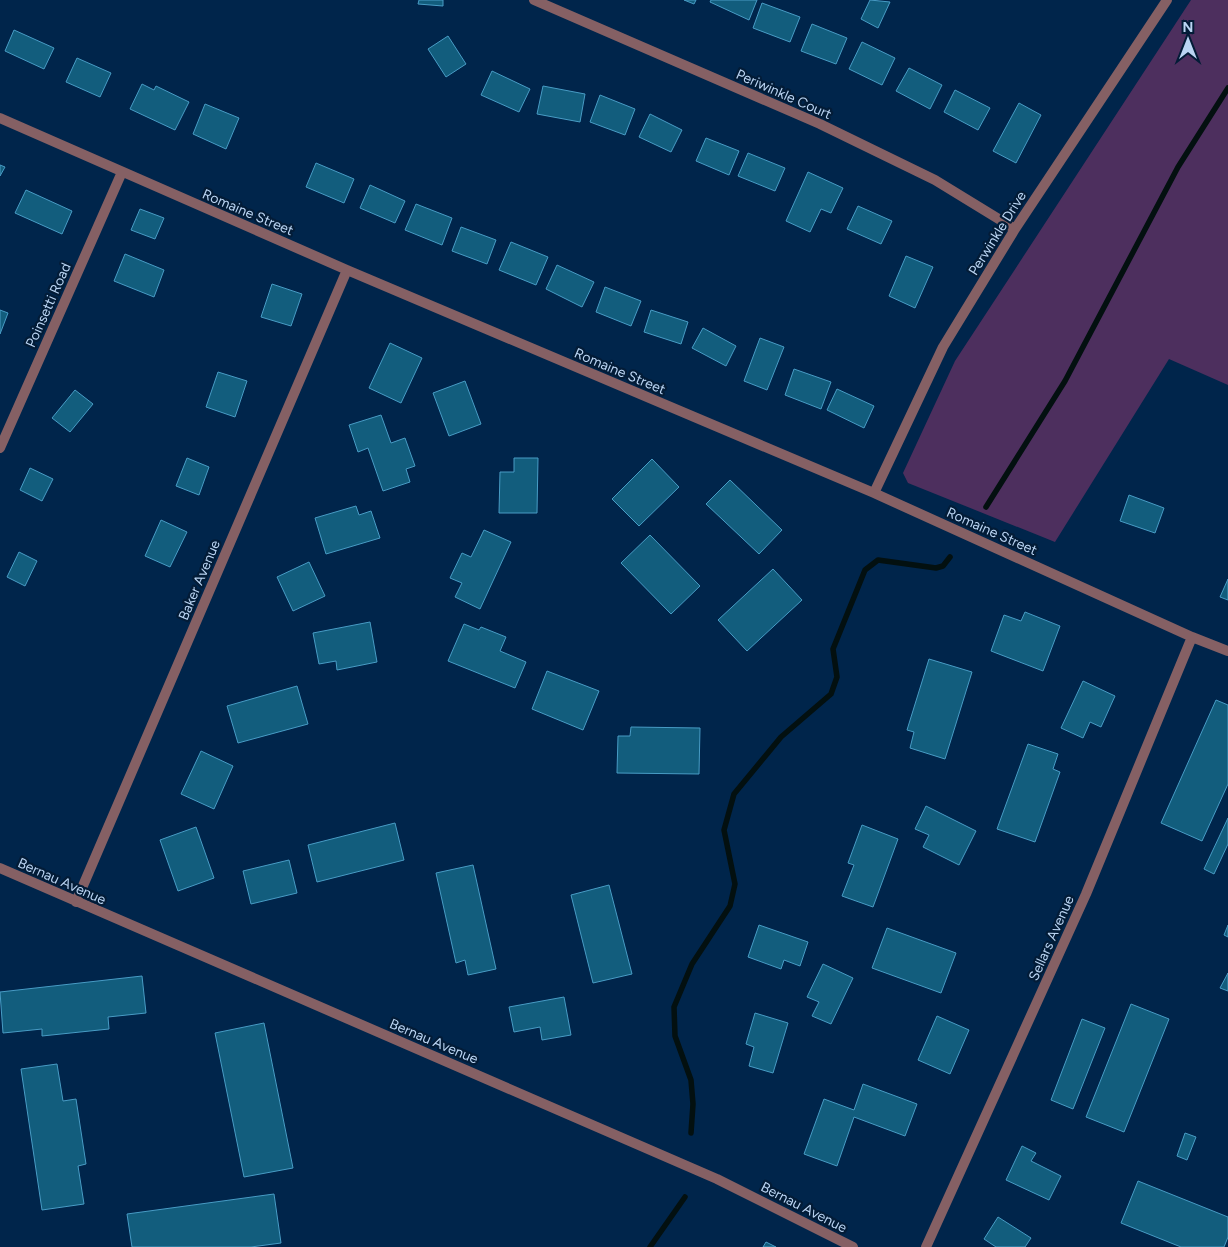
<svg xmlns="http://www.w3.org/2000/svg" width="1228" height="1247" viewBox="0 0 1228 1247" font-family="Figtree,sans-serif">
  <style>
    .green { fill: #4d2f5e }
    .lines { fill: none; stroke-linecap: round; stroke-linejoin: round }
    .stream { stroke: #031010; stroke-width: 5.5 }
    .building { fill: #125d7d; stroke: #489cc5 }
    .street { stroke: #856064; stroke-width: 10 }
    .labels { text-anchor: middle; stroke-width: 4.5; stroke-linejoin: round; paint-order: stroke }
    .street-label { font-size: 14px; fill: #bbd5f3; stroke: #031c37 }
  </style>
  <rect width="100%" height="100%" fill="#00254b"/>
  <path class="green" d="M 1191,0 L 1228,0 L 1228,385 L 1169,359 L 1055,542 L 908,483 L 903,473 L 955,361 Z"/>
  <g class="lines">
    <path class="stream" d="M 986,507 L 1065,381 L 1178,167 L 1228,88
      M 691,1133 L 693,1104 L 691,1080 L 675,1036 L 674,1007 L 692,964 L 730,906 L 735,884 L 724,830 L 734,794 L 781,737 L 831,694 L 837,677 L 833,649 L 865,570 L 878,560 L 936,568 L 943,566 L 950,557
      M 650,1247 L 685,1197"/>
  </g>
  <path class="building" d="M 419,0 L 443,0 L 443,6 L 418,4 Z
    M 684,0 L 696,0 L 694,4 Z
    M 711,0 L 757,0 L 749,20 L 710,2 Z
    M 870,0 L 890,2 L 878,28 L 861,19 Z
    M 762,3 L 800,17 L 790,42 L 753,28 Z
    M 812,24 L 847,38 L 836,64 L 801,51 Z
    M 14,30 L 54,48 L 44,69 L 5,51 Z
    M 448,36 L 466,64 L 446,77 L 428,49 Z
    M 862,42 L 895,58 L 882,85 L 849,69 Z
    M 77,58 L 111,73 L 100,97 L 66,82 Z
    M 909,68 L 942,85 L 930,109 L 896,91 Z
    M 492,71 L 530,89 L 519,112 L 481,95 Z
    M 142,84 L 154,90 L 156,86 L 189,102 L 175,130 L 130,109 Z
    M 543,86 L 585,94 L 580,122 L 537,114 Z
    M 955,90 L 990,108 L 978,130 L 944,112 Z
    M 600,95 L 635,109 L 625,135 L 590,122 Z
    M 1019,103 L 1041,115 L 1016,163 L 993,151 Z
    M 205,104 L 239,118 L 226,149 L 193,134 Z
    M 650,114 L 682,130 L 671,152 L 639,137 Z
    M 706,138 L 739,151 L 729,175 L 696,161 Z
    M 748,153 L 785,168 L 775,191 L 738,176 Z
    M 316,163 L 354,179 L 344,203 L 306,187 Z
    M 0,165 L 5,167 L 0,176 Z
    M 808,172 L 843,188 L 831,213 L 821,209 L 810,232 L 786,221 Z
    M 370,185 L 405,201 L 395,223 L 360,208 Z
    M 26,190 L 72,211 L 62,234 L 15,213 Z
    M 416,204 L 452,218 L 442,245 L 405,230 Z
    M 858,206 L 892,221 L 881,244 L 847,229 Z
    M 140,209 L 164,218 L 155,239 L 131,230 Z
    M 461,227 L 496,240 L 487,264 L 452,251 Z
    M 511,242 L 548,257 L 536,285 L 499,270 Z
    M 125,254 L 164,270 L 154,297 L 114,281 Z
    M 906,256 L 933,267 L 915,308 L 889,296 Z
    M 557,265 L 594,282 L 582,307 L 546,289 Z
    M 272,284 L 302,294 L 291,326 L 261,317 Z
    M 605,287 L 641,301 L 631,326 L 596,312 Z
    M 0,310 L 8,313 L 0,334 Z
    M 651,310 L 688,322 L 681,344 L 644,332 Z
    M 703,328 L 736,346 L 726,366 L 692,348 Z
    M 760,338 L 784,347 L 767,390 L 744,381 Z
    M 390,343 L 422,358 L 401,403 L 369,388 Z
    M 794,369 L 831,382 L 821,409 L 785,395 Z
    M 218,372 L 247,381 L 235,417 L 206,407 Z
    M 465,381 L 481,424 L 449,436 L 433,393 Z
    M 837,389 L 874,406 L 864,428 L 827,410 Z
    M 75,390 L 93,404 L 70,432 L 52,418 Z
    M 381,415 L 391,443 L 405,438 L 415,466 L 406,469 L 410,482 L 383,491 L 368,448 L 358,452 L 349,425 Z
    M 187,458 L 209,467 L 199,495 L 176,486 Z
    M 514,458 L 538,458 L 537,513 L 499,513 L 500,472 L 514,472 Z
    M 652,459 L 679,487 L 639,526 L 612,499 Z
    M 30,468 L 53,479 L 42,501 L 20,490 Z
    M 730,480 L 782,530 L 759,554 L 706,504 Z
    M 1129,495 L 1164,508 L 1155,533 L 1120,521 Z
    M 356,506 L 359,515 L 371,511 L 380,538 L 326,554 L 315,518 Z
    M 161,520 L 187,532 L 170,567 L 145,556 Z
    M 484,530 L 511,542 L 480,609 L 455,597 L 462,583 L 450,578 L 462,553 L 471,557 Z
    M 650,535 L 700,586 L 671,614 L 621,563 Z
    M 19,552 L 37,561 L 25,586 L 7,577 Z
    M 309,562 L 325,596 L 293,611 L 277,577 Z
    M 773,569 L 802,600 L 747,651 L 718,620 Z
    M 1228,579 L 1228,600 L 1220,597 Z
    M 1025,612 L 1060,626 L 1043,671 L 991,651 L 1004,615 L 1021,621 Z
    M 370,622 L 377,662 L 337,670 L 336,661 L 319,664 L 313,633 Z
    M 464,624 L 479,630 L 481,627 L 506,637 L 500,651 L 526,662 L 515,688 L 448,661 Z
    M 929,659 L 972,672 L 945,759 L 910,748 L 914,732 L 907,730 Z
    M 547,671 L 599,691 L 583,730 L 532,709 Z
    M 1083,681 L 1115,696 L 1101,727 L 1090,722 L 1083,738 L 1061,728 Z
    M 297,686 L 308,724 L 238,743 L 227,706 Z
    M 1216,700 L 1228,705 L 1228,784 L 1202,841 L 1161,823 Z
    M 631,727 L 700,728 L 699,774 L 617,773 L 618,736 L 630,736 Z
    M 1028,744 L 1058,754 L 1053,769 L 1060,772 L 1035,842 L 997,829 Z
    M 201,751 L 233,766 L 214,809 L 181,794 Z
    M 926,806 L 976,831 L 959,865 L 923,847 L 929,835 L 915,829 Z
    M 1228,818 L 1228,844 L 1214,874 L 1204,869 Z
    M 395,823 L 404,860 L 317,882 L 308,845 Z
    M 862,825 L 898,839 L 873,907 L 842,896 L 854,865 L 848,863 Z
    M 196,827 L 214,878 L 178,891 L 160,840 Z
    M 289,860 L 297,893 L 251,904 L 243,871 Z
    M 473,865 L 496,969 L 468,975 L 465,960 L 456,963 L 436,873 Z
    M 609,885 L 632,974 L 593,983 L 571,895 Z
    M 759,925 L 808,942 L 800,966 L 784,960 L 781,969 L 748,957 Z
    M 1228,925 L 1228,937 L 1224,935 Z
    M 887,928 L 956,953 L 941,993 L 872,968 Z
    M 823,964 L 853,978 L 831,1024 L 812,1016 L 819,1002 L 807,997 Z
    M 1228,973 L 1228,991 L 1220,988 Z
    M 142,976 L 146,1013 L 108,1017 L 109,1029 L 42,1036 L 42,1029 L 3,1033 L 0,992 Z
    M 564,997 L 571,1035 L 542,1040 L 540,1027 L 514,1032 L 509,1007 Z
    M 1131,1004 L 1169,1019 L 1124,1132 L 1086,1117 Z
    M 755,1013 L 788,1023 L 773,1073 L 749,1066 L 754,1047 L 746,1044 Z
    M 937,1016 L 969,1030 L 950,1074 L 918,1060 Z
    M 1082,1019 L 1105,1028 L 1073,1109 L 1051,1100 Z
    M 264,1023 L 293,1168 L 244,1177 L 215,1033 Z
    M 57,1064 L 63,1101 L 76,1099 L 86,1164 L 78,1166 L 84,1204 L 42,1210 L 21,1069 Z
    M 863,1084 L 917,1104 L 905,1136 L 854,1117 L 837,1166 L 804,1154 L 824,1099 L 854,1110 Z
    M 1185,1133 L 1196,1137 L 1187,1160 L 1177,1156 Z
    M 1022,1146 L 1036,1153 L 1031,1161 L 1061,1176 L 1049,1200 L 1006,1180 Z
    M 1138,1181 L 1228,1217 L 1228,1237 L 1224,1247 L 1181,1247 L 1121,1223 Z
    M 274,1194 L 281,1243 L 251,1247 L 132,1247 L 127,1214 Z
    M 998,1217 L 1031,1238 L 1025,1247 L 996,1247 L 984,1239 Z
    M 766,1242 L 776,1247 L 763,1247 Z"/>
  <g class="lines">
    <path class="street" d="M 534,0 L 820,124 L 935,180 L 1015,229
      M 0,118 L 347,270 L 874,493 L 1192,637 L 1228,651
      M 0,448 L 122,172
      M 874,493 L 943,347 L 1015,229 L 1167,0
      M 0,868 L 717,1179 L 853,1247
      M 76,902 L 347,270
      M 926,1247 L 1086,894 L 1192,637"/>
  </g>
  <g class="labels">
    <g class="street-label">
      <text transform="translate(784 94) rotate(24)" y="5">Periwinkle Court</text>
      <text transform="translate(248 212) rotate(23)" y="5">Romaine Street</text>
      <text transform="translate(997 233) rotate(-58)" y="5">Perwinkle Drive</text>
      <text transform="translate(48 305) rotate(-66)" y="5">Poinsetti Road</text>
      <text transform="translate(620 371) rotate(23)" y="5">Romaine Street</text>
      <text transform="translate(992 531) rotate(24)" y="5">Romaine Street</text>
      <text transform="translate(199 580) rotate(-67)" y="5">Baker Avenue</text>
      <text transform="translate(62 881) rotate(24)" y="5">Bernau Avenue</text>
      <text transform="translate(1051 938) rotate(-66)" y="5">Sellars Avenue</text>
      <text transform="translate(434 1041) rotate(23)" y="5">Bernau Avenue</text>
      <text transform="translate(804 1207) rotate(27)" y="5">Bernau Avenue</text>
    </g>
  </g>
  <g transform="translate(1188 40)" stroke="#031c37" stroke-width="4" paint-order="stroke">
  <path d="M0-4L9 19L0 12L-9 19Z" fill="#bbd5f3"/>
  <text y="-8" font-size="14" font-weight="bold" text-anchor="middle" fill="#bbd5f3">N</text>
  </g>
</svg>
